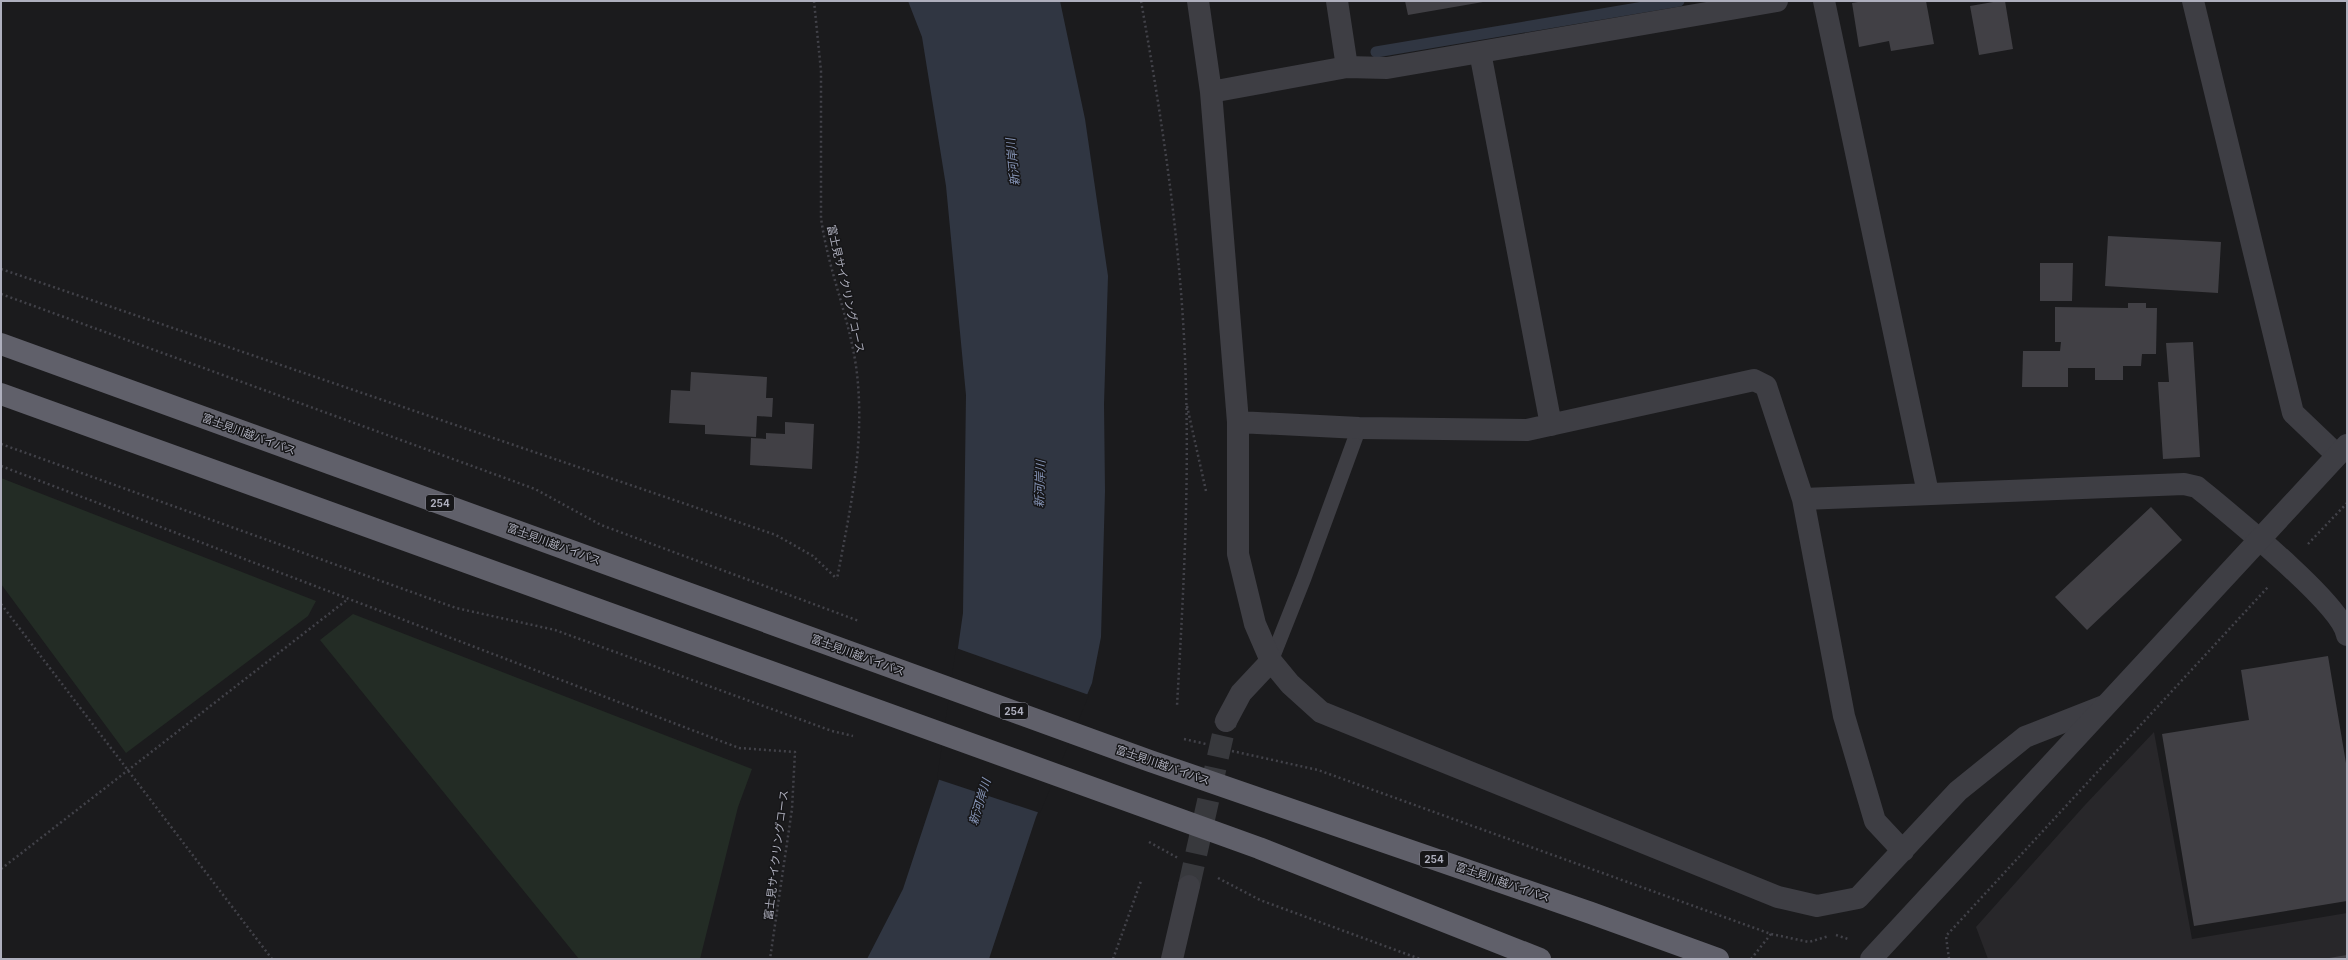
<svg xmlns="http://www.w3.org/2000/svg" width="2348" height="960" viewBox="0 0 2348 960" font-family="Inter,'Noto Sans JP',sans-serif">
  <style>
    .built { fill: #28272a }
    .green { fill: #232c25 }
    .water { fill: #303642 }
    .pier { fill: #1b1b1d }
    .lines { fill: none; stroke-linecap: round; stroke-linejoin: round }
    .stream { stroke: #303642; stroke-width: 11 }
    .building { fill: #414045 }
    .minor-tunnel { stroke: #38393d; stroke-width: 22; stroke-dasharray: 22 11; stroke-linecap: butt }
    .path { stroke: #424249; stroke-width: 2.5; stroke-dasharray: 2 3; stroke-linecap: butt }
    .service { stroke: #3e3e44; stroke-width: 15 }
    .minor { stroke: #3e3e44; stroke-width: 22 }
    .tertiary { stroke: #3e3e44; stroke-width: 22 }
    .trunk { stroke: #60606a; stroke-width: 22 }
    .labels { text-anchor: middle; stroke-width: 3; stroke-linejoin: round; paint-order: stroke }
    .shield { fill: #161618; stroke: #80818c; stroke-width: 1 }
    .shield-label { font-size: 10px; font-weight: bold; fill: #aeafbd }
    .street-label { font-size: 11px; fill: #aeafbd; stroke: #161618 }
    .water-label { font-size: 12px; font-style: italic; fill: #8695b7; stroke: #161618 }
  </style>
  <rect width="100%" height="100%" fill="#1b1b1d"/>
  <path class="built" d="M 2154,732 L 2192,939 L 2347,913 L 2347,959 L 1988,959 L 1976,927 L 2085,805 Z"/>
  <path class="green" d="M 1,478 L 316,601 L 308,616 L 126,753 L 1,584 Z
    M 353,614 L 752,769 L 738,807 L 700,959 L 579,959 L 320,640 Z"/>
  <path class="water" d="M 908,1 L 1060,1 L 1085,119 L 1108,276 L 1104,404 L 1105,491 L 1101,637 L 1092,683 L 1036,817 L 989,959 L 867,959 L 903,889 L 939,780 L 963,613 L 966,395 L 946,186 L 922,37 Z"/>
  <path class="pier" d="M 956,648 L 1089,695 L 1040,813 L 937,779 Z"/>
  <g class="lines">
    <path class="stream" d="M 1376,52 L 1679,1"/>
  </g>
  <path class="building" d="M 1405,1 L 1483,1 L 1483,2 L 1408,15 Z
    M 1864,1 L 1926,1 L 1934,44 L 1891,51 L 1889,41 L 1859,47 L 1852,3 Z
    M 1999,1 L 2005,1 L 2013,49 L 1979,55 L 1970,6 Z
    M 2108,236 L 2221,242 L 2218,293 L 2105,286 Z
    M 2040,263 L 2073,263 L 2072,301 L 2040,301 Z
    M 2128,303 L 2146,303 L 2146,308 L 2157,308 L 2156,354 L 2142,354 L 2141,366 L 2123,366 L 2123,380 L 2095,380 L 2095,368 L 2068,368 L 2068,387 L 2022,387 L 2023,351 L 2060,351 L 2061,342 L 2055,342 L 2055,307 L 2128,308 Z
    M 2193,342 L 2200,457 L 2163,459 L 2158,382 L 2169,382 L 2166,343 Z
    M 691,372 L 767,377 L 766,398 L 773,398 L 772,417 L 757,416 L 756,437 L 705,434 L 705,425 L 669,423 L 671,390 L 690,391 Z
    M 785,422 L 814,424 L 812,469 L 750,465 L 751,438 L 766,439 L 766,433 L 785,434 Z
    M 2151,507 L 2182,540 L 2087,630 L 2055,597 Z
    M 2328,656 L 2347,769 L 2347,901 L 2194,926 L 2162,734 L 2249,720 L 2241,670 Z
    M 2347,955 L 2347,959 L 2330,959 L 2329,958 Z"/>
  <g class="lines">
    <path class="minor-tunnel" d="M 1189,886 L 1226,721"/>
    <path class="path" d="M 814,1 L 821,71 L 821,218 C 828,271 851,321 857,374 C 865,446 850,509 837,579
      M 1141,1 C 1164,130 1183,258 1186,389 C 1189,495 1183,600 1177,706
      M 1,269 L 776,535 L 813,556 L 837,579
      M 1,294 L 535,489 L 601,525 L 859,621
      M 1187,406 L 1206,491
      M 1,444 L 456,608 L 555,630 L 832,731 L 853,736
      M 1,466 L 739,748 L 795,752 L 792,809 L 770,959
      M 2308,544 L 2347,503
      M 1,604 L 272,959
      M 1184,739 L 1206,744
      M 1232,751 L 1318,770 L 1771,934 L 1809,942 L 1829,936
      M 1149,842 L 1178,858
      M 1,869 L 348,599
      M 1218,878 L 1260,900 L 1420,959
      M 1836,935 L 1848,939
      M 1113,959 L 1141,881
      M 1751,959 L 1771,934
      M 1949,959 L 1946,936 L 2268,587"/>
    <path class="service" d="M 1271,661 L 1304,578 L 1359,428"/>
    <path class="minor" d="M 1198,1 L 1211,92 L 1238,422 L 1238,554 L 1255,624 L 1271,661 L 1290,684 L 1321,712 L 1778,897 L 1817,906 L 1858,898 L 1958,791 L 2025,737 L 2104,706
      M 1337,1 L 1347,67
      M 1824,1 L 1928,493
      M 2193,1 L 2293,413 L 2337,455
      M 1480,52 L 1551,425
      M 1211,92 L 1347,67 L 1387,68 L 1777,1
      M 1238,422 L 1359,428 L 1527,430 L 1754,380 L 1766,386 L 1803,499 L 1844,716 L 1875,821 L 1903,851
      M 1803,499 L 2184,484 L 2197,487 C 2227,512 2341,603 2347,635
      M 1226,721 L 1241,693 L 1271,661
      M 1172,959 L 1189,886"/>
    <path class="tertiary" d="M 1871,959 L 2347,445"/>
    <path class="trunk" d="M 1,344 L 1150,761 L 1591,913 L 1718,959
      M 1,394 L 1259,848 L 1540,959"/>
  </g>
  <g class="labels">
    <g class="shield">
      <rect x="426" y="495" width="28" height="16" rx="3"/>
      <rect x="1000" y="703" width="28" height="16" rx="3"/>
      <rect x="1420" y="851" width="28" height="16" rx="3"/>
    </g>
    <g class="shield-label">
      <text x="440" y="507">254</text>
      <text x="1014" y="715">254</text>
      <text x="1434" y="863">254</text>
    </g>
    <g class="street-label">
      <text transform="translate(846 289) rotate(77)" y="4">富士見サイクリングコース</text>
      <text transform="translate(249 434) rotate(20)" y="4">富士見川越バイパス</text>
      <text transform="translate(554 544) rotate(20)" y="4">富士見川越バイパス</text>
      <text transform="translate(858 655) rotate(20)" y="4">富士見川越バイパス</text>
      <text transform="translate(1163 765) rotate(19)" y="4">富士見川越バイパス</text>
      <text transform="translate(776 855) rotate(-83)" y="4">富士見サイクリングコース</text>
      <text transform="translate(1503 882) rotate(19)" y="4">富士見川越バイパス</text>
    </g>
    <g class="water-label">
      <text transform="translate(1013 162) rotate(-96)" y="4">新河岸川</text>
      <text transform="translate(1040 484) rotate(-88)" y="4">新河岸川</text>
      <text transform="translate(980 802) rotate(-73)" y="4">新河岸川</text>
    </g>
  </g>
  <rect width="2348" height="960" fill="none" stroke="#aeafbd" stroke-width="4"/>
</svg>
